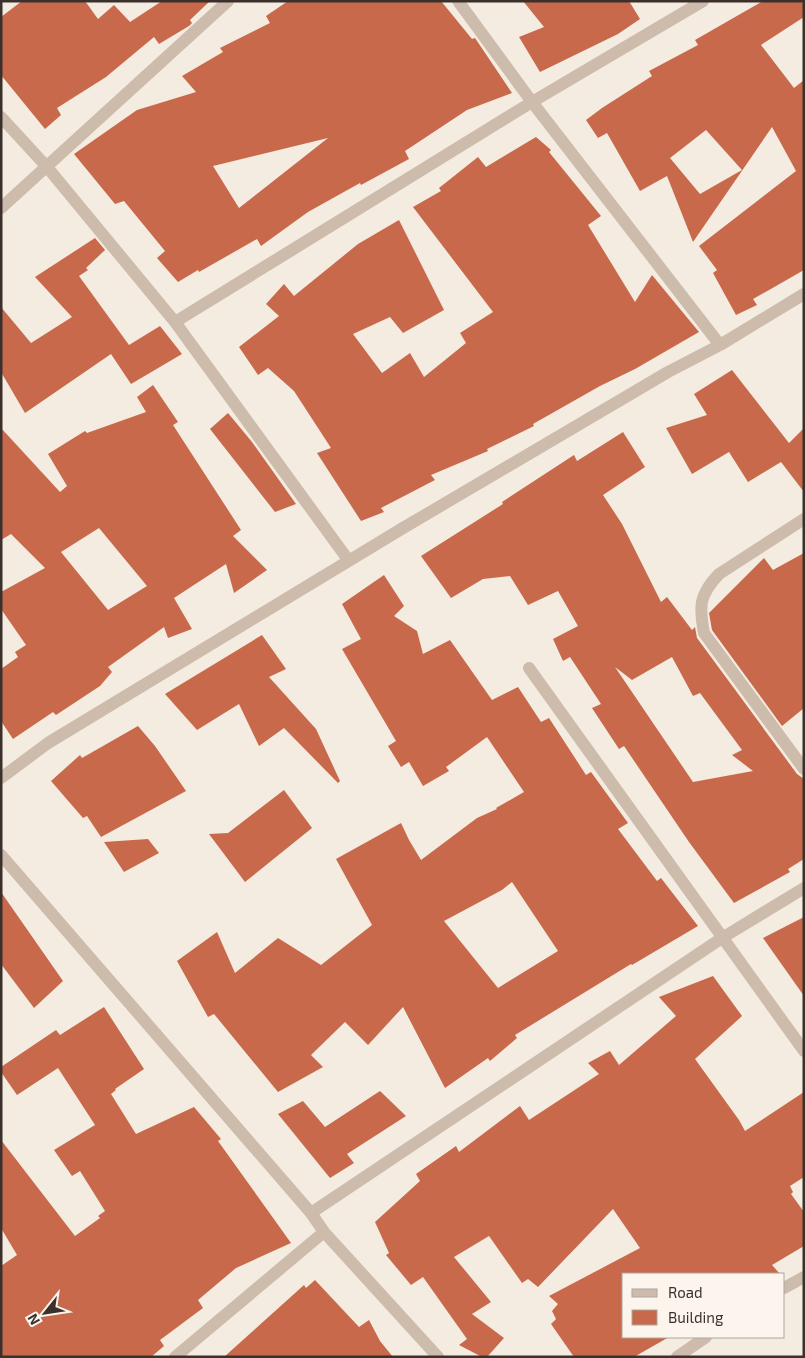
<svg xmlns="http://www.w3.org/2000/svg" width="805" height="1358" viewBox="0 0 805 1358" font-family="'Exo 2',sans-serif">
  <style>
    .building { fill: #c8694b; fill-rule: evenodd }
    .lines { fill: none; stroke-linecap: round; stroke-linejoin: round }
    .minor { stroke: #cdbbac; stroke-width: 12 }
  </style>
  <rect width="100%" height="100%" fill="#f4ebe1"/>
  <path class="building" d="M 22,1 L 85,1 L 98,19 L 114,5 L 130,22 L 162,1 L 210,1 L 190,20 L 192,23 L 189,26 L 159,44 L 154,37 L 106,77 L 57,108 L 61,115 L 45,129 L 1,75 L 1,17 Z
    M 288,1 L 441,1 L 472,39 L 475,38 L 512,93 L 467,110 L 405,151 L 409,159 L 361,185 L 360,183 L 308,212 L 261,246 L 257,239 L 199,272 L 198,270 L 178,282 L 157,258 L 165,251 L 124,201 L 115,204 L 74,154 L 137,110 L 196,92 L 182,76 L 223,52 L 220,48 L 270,23 L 266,16 ZM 328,138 L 239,208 L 213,166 Z
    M 523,1 L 629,1 L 640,19 L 618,34 L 540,72 L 519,37 L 544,27 Z
    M 763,1 L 804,1 L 804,17 L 761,45 L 794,88 L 804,80 L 804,270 L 753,299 L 757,305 L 736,315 L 713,273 L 717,270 L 699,246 L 796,171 L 772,127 L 693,242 L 667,176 L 640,191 L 607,133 L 598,138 L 586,120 L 602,108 L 652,76 L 649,71 L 698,45 L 695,40 ZM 706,130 L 742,170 L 700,194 L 670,158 Z
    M 536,137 L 551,150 L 549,152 L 601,216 L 588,225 L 635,302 L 652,275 L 699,332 L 635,369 L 600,386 L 533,424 L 534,426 L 487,449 L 488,451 L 431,475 L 435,480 L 381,508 L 384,512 L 361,521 L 317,453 L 331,448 L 294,391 L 268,368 L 258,375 L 239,347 L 279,316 L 266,304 L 284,284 L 294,296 L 358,244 L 399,220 L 444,310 L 403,333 L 390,317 L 353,334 L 382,373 L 410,353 L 424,377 L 466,343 L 460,333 L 493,312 L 413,207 L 441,191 L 439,188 L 478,157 L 486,167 Z
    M 95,238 L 105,250 L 86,268 L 88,270 L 79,276 L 129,345 L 160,326 L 182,354 L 131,384 L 111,354 L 25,413 L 1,372 L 1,307 L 31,343 L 72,317 L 35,277 Z
    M 732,370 L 789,443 L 804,428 L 804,492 L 781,462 L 748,482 L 729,452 L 692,474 L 666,428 L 707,415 L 694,394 Z
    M 153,385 L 178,422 L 173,425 L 241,530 L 233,536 L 267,570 L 234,593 L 226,564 L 174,598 L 192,629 L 168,638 L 164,627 L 108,667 L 112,672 L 100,686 L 56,715 L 53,712 L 13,739 L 1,721 L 1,669 L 18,657 L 15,652 L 26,645 L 1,609 L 1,592 L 45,568 L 11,534 L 1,540 L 1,428 L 60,492 L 67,486 L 48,454 L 85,431 L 87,433 L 146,412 L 137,397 ZM 99,528 L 147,586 L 108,610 L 61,552 Z
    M 228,413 L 252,442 L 296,504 L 275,512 L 210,429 Z
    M 623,432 L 645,467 L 603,495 L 622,524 L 661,602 L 667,597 L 692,630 L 695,627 L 697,638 L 797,774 L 804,779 L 804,859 L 788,869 L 790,872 L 734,903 L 689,842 L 624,746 L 619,749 L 592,708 L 601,704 L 570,657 L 563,661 L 553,639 L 578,626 L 558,591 L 528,605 L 510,576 L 483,579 L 451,598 L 421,556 L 503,504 L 502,502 L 574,455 L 577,461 ZM 672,657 L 693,696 L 700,693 L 742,750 L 732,755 L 753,771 L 693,782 L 615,667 L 632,680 Z
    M 804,553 L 804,708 L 782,726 L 712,630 L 709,613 L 764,558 L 773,570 Z
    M 384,575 L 404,606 L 394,616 L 417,631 L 423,654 L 450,640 L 492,700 L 518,687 L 541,722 L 549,718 L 586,775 L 591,772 L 628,823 L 618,829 L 657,881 L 661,878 L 698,926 L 632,965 L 631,964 L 515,1035 L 517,1038 L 490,1061 L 488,1058 L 445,1088 L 403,1007 L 368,1045 L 345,1022 L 311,1055 L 323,1067 L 278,1092 L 214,1014 L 208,1017 L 177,961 L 217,932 L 235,973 L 278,938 L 321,965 L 372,925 L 336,859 L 401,823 L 409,840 L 421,860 L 477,818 L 497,809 L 496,808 L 524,792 L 487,737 L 446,767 L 449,771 L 423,786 L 409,762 L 401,767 L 388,746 L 396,741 L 342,649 L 361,639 L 342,604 ZM 512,882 L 558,951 L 498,988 L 444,921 L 502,890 Z
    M 262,635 L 286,669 L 269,677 L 316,729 L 340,781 L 338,783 L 284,728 L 259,746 L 239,704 L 197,730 L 165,694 Z
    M 138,726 L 155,746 L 186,791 L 101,837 L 87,816 L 83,818 L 51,781 L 80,755 L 82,758 Z
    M 284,790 L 312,828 L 245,882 L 209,834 L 228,833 Z
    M 148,839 L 159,853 L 124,872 L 104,842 Z
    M 1,892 L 63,981 L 34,1008 L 1,964 Z
    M 804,917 L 804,996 L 763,938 Z
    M 713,976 L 742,1016 L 695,1059 L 739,1120 L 745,1131 L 804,1092 L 804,1177 L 790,1186 L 793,1192 L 791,1194 L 804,1212 L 804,1246 L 772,1265 L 780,1274 L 624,1274 L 624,1337 L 669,1337 L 634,1357 L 574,1357 L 551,1324 L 556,1319 L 552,1311 L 558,1304 L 549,1296 L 640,1248 L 613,1209 L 538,1287 L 528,1279 L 522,1283 L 489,1236 L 454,1257 L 491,1302 L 472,1314 L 504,1338 L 487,1357 L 482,1357 L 459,1345 L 467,1339 L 423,1277 L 411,1285 L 386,1255 L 389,1253 L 375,1222 L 420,1181 L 416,1174 L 456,1146 L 459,1152 L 520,1106 L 529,1120 L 599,1074 L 588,1063 L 610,1051 L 619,1065 L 676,1016 L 659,997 Z
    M 104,1007 L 144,1069 L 115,1089 L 116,1090 L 111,1094 L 136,1134 L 194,1107 L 221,1139 L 218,1141 L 291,1243 L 236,1268 L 198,1300 L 203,1308 L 160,1340 L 164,1346 L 151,1357 L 1,1357 L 1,1266 L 17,1255 L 1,1228 L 1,1140 L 75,1236 L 100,1218 L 98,1216 L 105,1211 L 80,1171 L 72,1176 L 54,1150 L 95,1125 L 58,1068 L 17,1095 L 1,1072 L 1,1067 L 56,1030 L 60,1035 Z
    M 380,1091 L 406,1116 L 347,1154 L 354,1163 L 330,1178 L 278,1114 L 303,1101 L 325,1127 Z
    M 315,1280 L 359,1327 L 369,1320 L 380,1341 L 393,1357 L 224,1357 L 304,1285 L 306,1288 Z"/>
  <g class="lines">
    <path class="minor" d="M 458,1 L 532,102 L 720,345
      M 1,117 L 47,167 L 175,322 L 349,561
      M 1,208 L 228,1
      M 175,322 L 532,102 L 703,1
      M 804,519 L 719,574 C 699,595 699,606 704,633 L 804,769
      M 529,668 L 804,1051
      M 1,778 L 48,743 L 403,528 L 668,372 L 720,345 L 804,294
      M 1,855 L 311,1213 L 324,1232 L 438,1357
      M 311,1213 L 722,938 L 804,888
      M 784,1288 L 804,1277
      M 175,1357 L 324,1232
      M 677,1357 L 706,1337"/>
  </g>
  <rect width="805" height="1358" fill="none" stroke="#3b302b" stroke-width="5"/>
  <rect x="622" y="1273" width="162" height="65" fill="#fbf5ee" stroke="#aea6a0"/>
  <rect x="632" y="1289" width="25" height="8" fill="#cdbbac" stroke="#aea6a0"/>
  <text x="668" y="1298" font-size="15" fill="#3b302b">Road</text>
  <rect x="632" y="1310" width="25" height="15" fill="#c8694b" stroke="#aea6a0"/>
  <text x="668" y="1323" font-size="15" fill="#3b302b">Building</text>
  <g transform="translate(45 1313) rotate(240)" stroke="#fbf5ee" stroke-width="4" paint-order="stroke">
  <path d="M0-4L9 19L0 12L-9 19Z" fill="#3b302b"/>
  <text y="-8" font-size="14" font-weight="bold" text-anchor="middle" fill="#3b302b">N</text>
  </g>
</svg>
